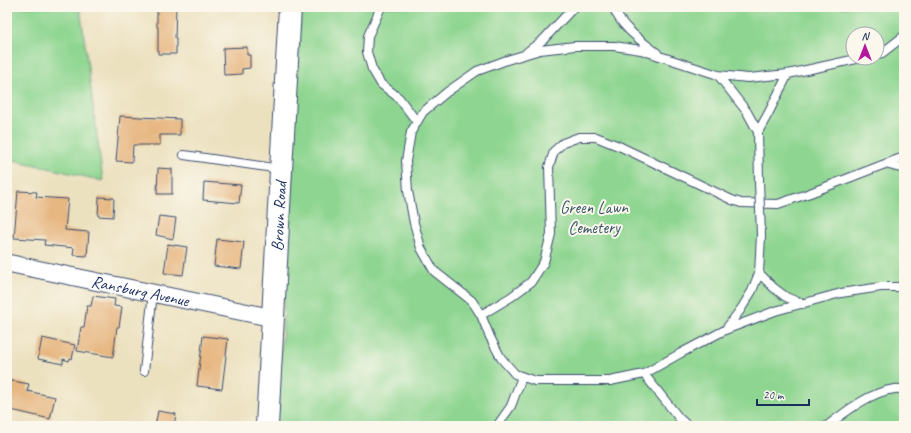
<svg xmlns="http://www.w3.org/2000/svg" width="911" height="433" viewBox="0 0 911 433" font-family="Caveat,sans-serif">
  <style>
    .green { fill: #8dd590; stroke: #548277; fill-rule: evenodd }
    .building { fill: #e7b782 }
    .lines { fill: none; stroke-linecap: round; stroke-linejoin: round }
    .lane-casing { stroke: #3a4a6d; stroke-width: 10 }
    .street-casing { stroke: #3a4a6d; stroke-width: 19 }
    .secondary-casing { stroke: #3a4a6d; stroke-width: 24 }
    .lane { stroke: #fff; stroke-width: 8 }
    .street { stroke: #fff; stroke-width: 17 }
    .secondary { stroke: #fff; stroke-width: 22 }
    .lane-bridge-casing { stroke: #3a4a6d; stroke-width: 10; stroke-linecap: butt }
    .lane-bridge { stroke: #fff; stroke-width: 8 }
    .labels { text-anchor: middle; stroke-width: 4; stroke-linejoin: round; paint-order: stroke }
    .park-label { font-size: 17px; fill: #38586a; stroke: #fbf7ec }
    .street-label { font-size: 17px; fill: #1b2f5e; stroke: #fbf7ec }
  </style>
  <rect width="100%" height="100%" fill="#fbf7ec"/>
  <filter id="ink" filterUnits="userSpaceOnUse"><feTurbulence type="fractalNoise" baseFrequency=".025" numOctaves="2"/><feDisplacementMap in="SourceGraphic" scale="8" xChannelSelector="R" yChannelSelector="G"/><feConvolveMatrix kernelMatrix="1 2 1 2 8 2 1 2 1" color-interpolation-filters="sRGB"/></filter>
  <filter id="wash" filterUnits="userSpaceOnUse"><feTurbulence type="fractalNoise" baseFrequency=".012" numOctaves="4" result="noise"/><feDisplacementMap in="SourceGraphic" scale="16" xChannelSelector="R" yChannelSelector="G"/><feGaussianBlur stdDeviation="0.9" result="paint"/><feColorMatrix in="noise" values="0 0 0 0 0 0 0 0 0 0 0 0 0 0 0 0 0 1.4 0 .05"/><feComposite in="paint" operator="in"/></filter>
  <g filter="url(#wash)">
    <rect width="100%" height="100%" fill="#ece1bf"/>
    <path class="green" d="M 7,7 L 80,7 L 103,181 L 10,159 L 7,135 Z
      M 301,7 L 904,7 L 904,426 L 277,426 ZM 853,34 L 877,34 L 877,58 L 853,58 Z"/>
    <g id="blocks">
      <path class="building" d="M 157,7 L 176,7 L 175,38 L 176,38 L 176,54 L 158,54 L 158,27 L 157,27 Z
        M 247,47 L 247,55 L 250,55 L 250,68 L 242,69 L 242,74 L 224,75 L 223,48 Z
        M 120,116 L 180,119 L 180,135 L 160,135 L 160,145 L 133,145 L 132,162 L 116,161 Z
        M 158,168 L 172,169 L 172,194 L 157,194 Z
        M 204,182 L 241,185 L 239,203 L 203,200 Z
        M 18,191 L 37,192 L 36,197 L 68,199 L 65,230 L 89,232 L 87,256 L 73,255 L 74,248 L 44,245 L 45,240 L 14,238 Z
        M 99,197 L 114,198 L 113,217 L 98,216 Z
        M 159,216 L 176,218 L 173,239 L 156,235 Z
        M 217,239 L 244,242 L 241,269 L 214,266 Z
        M 168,244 L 187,247 L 183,275 L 164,273 Z
        M 93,296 L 115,299 L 114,306 L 122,307 L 119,327 L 117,327 L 113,357 L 77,351 L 81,327 L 84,327 L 87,306 L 91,306 Z
        M 203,336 L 228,339 L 222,389 L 197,386 Z
        M 42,338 L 75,345 L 72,359 L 70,358 L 69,361 L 63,359 L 63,364 L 38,359 Z
        M 7,380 L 29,384 L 27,391 L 55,397 L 50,419 L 7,409 Z
        M 158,411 L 176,414 L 174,426 L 155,426 Z"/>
    </g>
  </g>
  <g filter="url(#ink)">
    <use href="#blocks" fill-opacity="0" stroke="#3a4a6d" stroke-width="1"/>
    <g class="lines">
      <defs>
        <path id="lane" d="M 381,7 L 368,36 L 367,52 L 372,69 L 381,84 L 399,98 L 417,122
          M 613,7 C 621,27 640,40 657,53
          M 527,52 L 544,39 L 574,7
          M 877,54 L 882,53 L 904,36
          M 861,58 L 788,74 L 748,78 L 718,75 L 641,50 L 614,46 L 575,46 L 540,50 L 507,60 L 477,71 L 447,92 L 423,112 L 411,132 L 406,161 L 408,191 L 414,223 L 421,248 L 434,271 L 472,301 L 481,315 L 490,337 L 501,358 L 515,374 L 535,381 L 610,381 L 644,374 L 681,353 L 725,330 L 775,311 L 841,293 L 881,287 L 904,287
          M 718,75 L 747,112 L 758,132 L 759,181
          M 758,132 L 768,114 L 788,74
          M 184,155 L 281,169
          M 885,164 L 904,157
          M 759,273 L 774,288 L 786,297 L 803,304
          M 481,315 L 511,297 L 531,282 L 544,262 L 551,234 L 549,167 L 554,151 L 563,143 L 579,137 L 596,137 L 621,147 L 732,200 L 741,203 L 778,204 L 810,193 L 885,164 L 904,169
          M 726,329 L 741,309 L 752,291 L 759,273 L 761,235
          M 144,371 L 153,293
          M 644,374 L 679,418 L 688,426
          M 497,426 L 511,406 L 522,377
          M 827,426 C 845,412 872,391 895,389 C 898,388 901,389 904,390"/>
        <g id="street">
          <path id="s1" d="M 7,263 L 273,318"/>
        </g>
        <g id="secondary">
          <path id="s2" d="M 267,426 L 290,7"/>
        </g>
      </defs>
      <use href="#lane" class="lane-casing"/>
      <use href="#street" class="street-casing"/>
      <use href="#secondary" class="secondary-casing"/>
      <use href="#lane" class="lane"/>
      <use href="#street" class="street"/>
      <use href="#secondary" class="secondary"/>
      <defs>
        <path id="lane-bridge" d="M 759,181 L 761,235"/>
      </defs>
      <use href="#lane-bridge" class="lane-bridge-casing"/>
      <use href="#lane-bridge" class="lane-bridge"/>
    </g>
  </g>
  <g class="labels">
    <g class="park-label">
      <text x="594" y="213">Green Lawn<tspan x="594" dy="20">Cemetery</tspan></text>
    </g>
    <g class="street-label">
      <text dy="6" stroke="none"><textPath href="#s2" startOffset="210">Brown Road</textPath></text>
      <text dy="6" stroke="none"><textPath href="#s1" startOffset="136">Ransburg Avenue</textPath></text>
    </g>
  </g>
  <rect width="911" height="433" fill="none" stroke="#fbf7ec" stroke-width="24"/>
  <g transform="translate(865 46)"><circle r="19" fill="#fbf7ec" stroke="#a1a7b3"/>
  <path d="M0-3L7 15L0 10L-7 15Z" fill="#b5179e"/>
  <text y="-6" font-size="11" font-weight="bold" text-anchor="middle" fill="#1b2f5e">N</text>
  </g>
  <path d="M757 399v6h52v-6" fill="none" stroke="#1b2f5e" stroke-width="2"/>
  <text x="763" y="399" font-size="12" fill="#1b2f5e" stroke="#fbf7ec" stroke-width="3" paint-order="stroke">20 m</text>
</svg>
